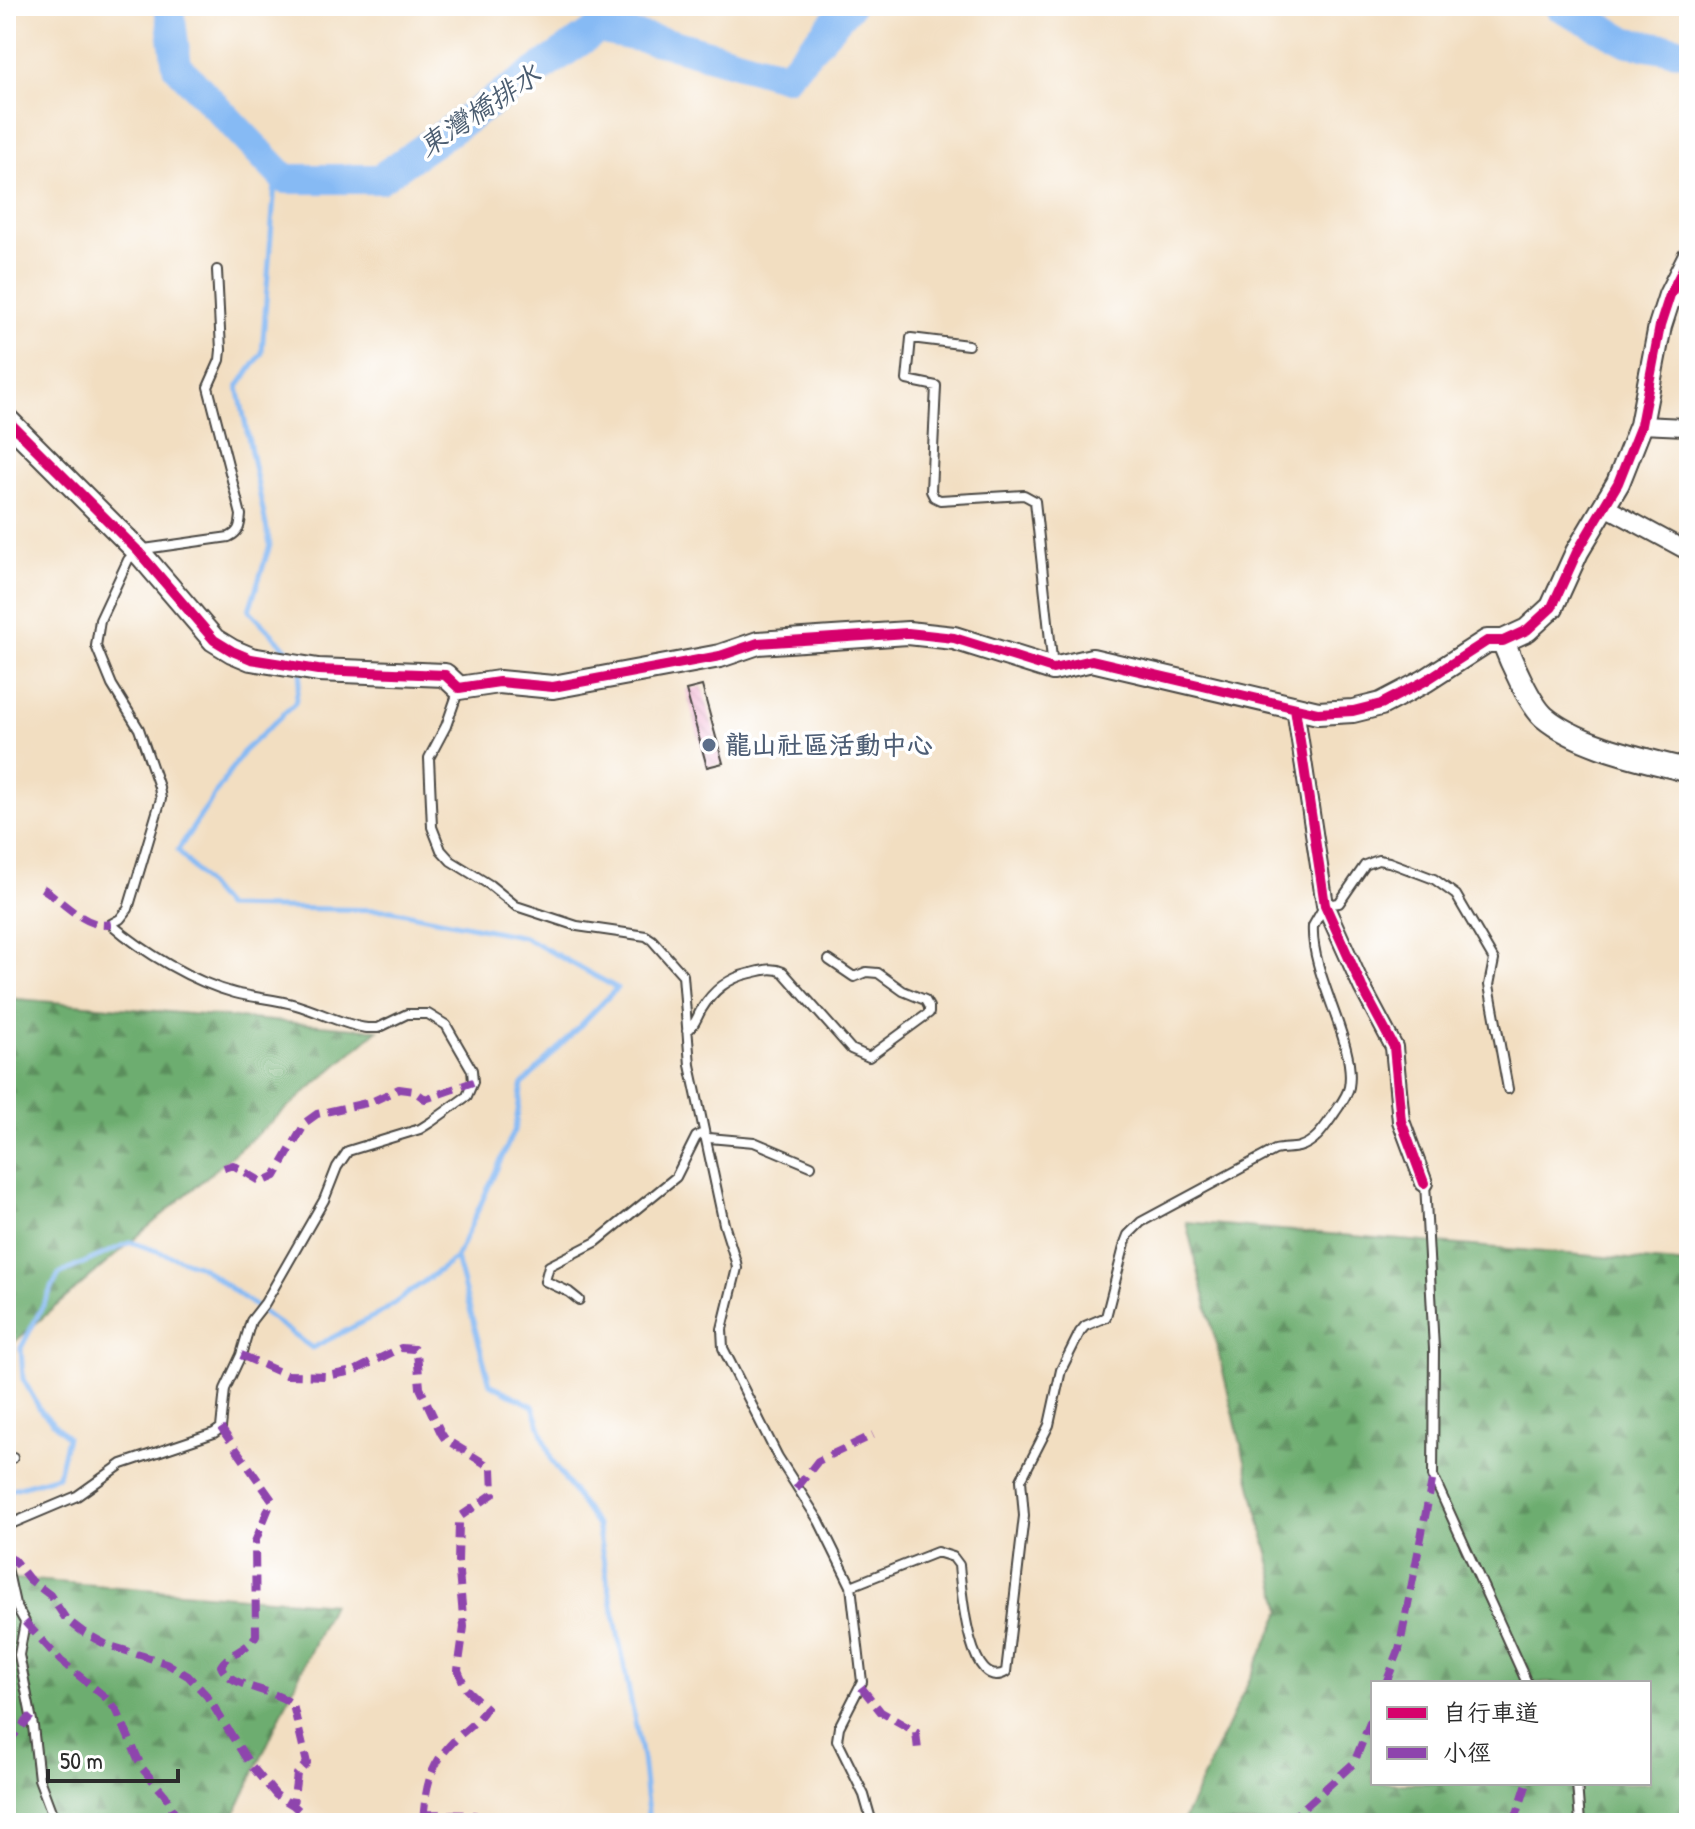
<svg xmlns="http://www.w3.org/2000/svg" width="1695" height="1829" viewBox="0 0 1695 1829" font-family="'Patrick Hand','LXGW WenKai TC',sans-serif">
  <style>
    .forest { fill: url(#forest-firs); stroke: #4c6c4d; stroke-width: 2; fill-rule: evenodd }
    .lines { fill: none; stroke-linecap: round; stroke-linejoin: round }
    .stream { stroke: #86baf4; stroke-width: 5 }
    .river { stroke: #86baf4; stroke-width: 30 }
    .building { fill: url(#building-back-hatch) }
    .lane-casing { stroke: #494642; stroke-width: 12 }
    .street-casing { stroke: #494642; stroke-width: 20 }
    .secondary-casing { stroke: #494642; stroke-width: 26 }
    .lane { stroke: #fff; stroke-width: 8 }
    .street { stroke: #fff; stroke-width: 16 }
    .secondary { stroke: #fff; stroke-width: 22 }
    .quiet { stroke: #8e44ad; stroke-width: 8; stroke-dasharray: 16 8; stroke-linecap: butt }
    .cycleway-casing { stroke: #fff; stroke-width: 15 }
    .cycleway { stroke: #d6006c; stroke-width: 10 }
    .service-dot { fill: #5c6f8a; stroke: #fff; stroke-width: 3 }
    .labels { text-anchor: middle; stroke-width: 7; stroke-linejoin: round; paint-order: stroke }
    .service-label { font-size: 26px; font-weight: bold; fill: #4e5e75; stroke: #fff; text-anchor: start }
    .water-label { font-size: 28px; font-style: italic; fill: #4b5d71; stroke: #fff }
  </style>
  <defs>
    <pattern id="forest-firs" width="22" height="20" patternUnits="userSpaceOnUse" patternTransform="scale(2)"><rect width="22" height="20" fill="#6dad6f"/><path d="M5 1l3.5 6h-7zM16 11l3.5 6h-7z" fill="#5a8d5b"/></pattern>
    <pattern id="building-back-hatch" width="6" height="6" patternUnits="userSpaceOnUse" patternTransform="scale(2)"><rect width="6" height="6" fill="#efa7cb"/><path d="M-1 5l2 2M0 0l6 6M5-1l2 2" fill="none" stroke="#c288a5"/></pattern>
  </defs>
  <rect width="100%" height="100%" fill="#fff"/>
  <filter id="ink" filterUnits="userSpaceOnUse"><feTurbulence type="fractalNoise" baseFrequency=".0125" numOctaves="2"/><feDisplacementMap in="SourceGraphic" scale="16" xChannelSelector="R" yChannelSelector="G"/><feConvolveMatrix kernelMatrix="1 2 1 2 8 2 1 2 1" color-interpolation-filters="sRGB"/></filter>
  <filter id="wash" filterUnits="userSpaceOnUse"><feTurbulence type="fractalNoise" baseFrequency=".006" numOctaves="4" result="noise"/><feDisplacementMap in="SourceGraphic" scale="32" xChannelSelector="R" yChannelSelector="G"/><feGaussianBlur stdDeviation="1.8" result="paint"/><feColorMatrix in="noise" values="0 0 0 0 0 0 0 0 0 0 0 0 0 0 0 0 0 1.4 0 .05"/><feComposite in="paint" operator="in"/></filter>
  <g filter="url(#wash)">
    <rect width="100%" height="100%" fill="#f2dec1"/>
    <path class="forest" d="M 6,998 L 378,1030 L 6,1349 Z
      M 1186,1222 L 1689,1264 L 1689,1823 L 1182,1823 L 1282,1610 ZM 1373,1683 L 1649,1683 L 1649,1783 L 1373,1783 Z
      M 6,1578 L 332,1604 L 231,1823 L 6,1823 Z"/>
    <g class="lines">
      <path class="stream" d="M 276,170 L 262,353 L 238,387 L 270,545 L 249,610 L 295,658
        M 456,1258 L 490,1384 L 533,1406 L 552,1461 L 597,1526 L 642,1758 L 649,1823
        M 6,1491 L 58,1476 L 67,1437 L 41,1411 L 23,1379 L 21,1348 L 59,1274 L 131,1242 L 200,1266 L 312,1348 L 384,1311 L 456,1258 L 515,1129 L 522,1085 L 617,988 L 524,937 L 391,910 L 225,907 L 178,850 L 243,752 L 295,703 L 301,673"/>
      <path class="river" d="M 169,6 L 177,66 L 285,179 L 379,179 L 598,29 L 669,43 L 786,76 L 849,6
        M 1559,6 L 1628,42 L 1689,52"/>
    </g>
    <g id="blocks">
      <path class="building" d="M 702,686 L 723,763 L 707,767 L 686,690 Z"/>
    </g>
  </g>
  <g filter="url(#ink)">
    <use href="#blocks" fill-opacity="0" stroke="#494642" stroke-width="2"/>
    <g class="lines">
      <defs>
        <path id="lane" d="M 968,345 L 911,338 L 907,380 L 936,386 L 931,491 L 934,497 L 940,500 L 1024,495 L 1035,501 L 1053,668
          M 459,689 L 446,726 L 429,758 L 432,827 L 441,850 L 451,861 L 490,885 L 516,906 L 577,926 L 646,936 L 652,940 L 683,975 L 690,1065 L 724,1224 L 736,1262 L 737,1268 L 722,1329 L 723,1348 L 778,1457 L 819,1521 L 851,1586 L 862,1682 L 839,1727 L 837,1740 L 864,1795 L 872,1823
          M 687,1031 C 695,1025 696,1019 701,1010 C 713,990 728,978 751,973 C 763,970 772,967 783,972 L 851,1049 L 869,1057 L 929,1013 L 929,1007 L 925,1000 L 903,991 L 878,973 L 866,972 L 854,977 L 829,960
          M 1425,1183 L 1434,1349 L 1433,1476 L 1527,1683
          M 579,1300 L 569,1292 L 545,1281 L 549,1266 L 596,1242 L 676,1177 L 696,1137 L 701,1134 L 709,1138 L 754,1142 L 811,1166
          M 6,1458 L 13,1458
          M 6,1526 L 77,1496 L 122,1464 L 214,1433 L 221,1428 L 225,1389 L 241,1355 L 251,1321 L 265,1303 L 324,1200 L 337,1167 L 348,1151 L 420,1129 L 431,1122 L 467,1096 L 473,1082 L 472,1070 L 446,1025 L 428,1014 L 407,1014 L 378,1028 L 367,1028 C 343,1025 320,1012 296,1005 C 276,999 255,998 235,993 C 193,982 143,952 111,924 L 120,919 L 128,909 L 161,799 L 159,787 L 139,729 L 112,685 L 96,646 L 100,620 L 128,560 L 137,550 L 229,537 C 239,532 240,527 241,515 L 208,387 L 220,360 L 221,350 L 217,270
          M 6,1563 L 15,1604 L 25,1622 L 19,1655 L 33,1726 L 39,1779 L 51,1811 L 60,1823
          M 851,1586 L 937,1552 L 953,1557 L 959,1565 C 961,1585 968,1694 1006,1672 L 1024,1516 L 1021,1480 L 1049,1425 L 1061,1370 L 1080,1332 L 1085,1326 L 1106,1317 L 1125,1243 L 1128,1235 L 1141,1222 L 1275,1150 C 1283,1148 1292,1149 1299,1147 C 1316,1142 1324,1128 1334,1114 C 1339,1106 1347,1097 1349,1087 C 1357,1043 1310,975 1313,926 L 1325,905 L 1339,903 L 1365,865 L 1378,860 L 1389,862 L 1434,879 L 1456,895 L 1494,960 L 1489,985 L 1508,1089
          M 1577,1783 L 1580,1823"/>
        <path id="street" d="M 1641,425 L 1685,427 L 1689,433
          M 1604,506 L 1689,552
          M 1295,708 L 1325,905 L 1362,987 L 1394,1047 L 1401,1121 L 1424,1183"/>
        <path id="secondary" d="M 6,419 L 137,550 L 214,640 L 232,651 L 251,659 L 318,670 L 445,675 L 459,688 L 499,682 L 553,687 L 720,656 L 758,643 L 908,633 L 954,638 L 1053,669 L 1092,660 L 1318,713 L 1353,711 L 1381,704 L 1425,681 L 1487,641 L 1503,641 L 1527,630 L 1552,607 L 1577,552 L 1618,483 L 1641,425 L 1660,326 L 1670,295 L 1689,257
          M 1503,641 C 1510,659 1530,705 1544,717 C 1580,747 1644,759 1689,771"/>
      </defs>
      <use href="#lane" class="lane-casing"/>
      <use href="#street" class="street-casing"/>
      <use href="#secondary" class="secondary-casing"/>
      <use href="#lane" class="lane"/>
      <use href="#street" class="street"/>
      <use href="#secondary" class="secondary"/>
      <path class="quiet" d="M 42,888 C 62,900 86,930 111,924
        M 224,1168 L 233,1165 L 262,1182 L 275,1176 L 306,1122 L 317,1114 L 371,1102 L 399,1089 L 414,1091 L 425,1099 L 473,1082
        M 241,1355 L 286,1375 L 326,1376 L 354,1371 L 401,1348 L 414,1349 L 417,1352 L 420,1388 L 441,1433 L 445,1439 L 492,1468 L 493,1494 L 461,1516 L 459,1522 L 458,1562 L 464,1627 L 458,1670 L 466,1689 L 486,1708 C 480,1719 468,1728 459,1736 C 429,1764 426,1784 423,1823
        M 221,1428 L 272,1500 L 255,1542 L 256,1635 C 248,1651 229,1652 221,1666 C 230,1689 272,1687 293,1705 L 307,1763 L 297,1774 L 293,1805
        M 796,1489 L 818,1461 L 873,1435
        M 6,1556 L 14,1560 L 29,1579 L 50,1595 L 66,1619 L 83,1632 L 107,1645 L 166,1663 L 188,1676 L 207,1696 L 249,1763 L 276,1795 L 293,1805 L 313,1823
        M 25,1622 L 61,1661 L 105,1697 L 117,1711 L 142,1768 L 165,1795 L 180,1823
        M 1386,1683 L 1399,1650 L 1433,1476
        M 861,1687 L 881,1712 L 916,1732 L 918,1750
        M 6,1744 L 31,1716
        M 424,1814 L 474,1815 L 504,1823
        M 1287,1823 L 1354,1763 L 1373,1715
        M 1514,1823 L 1527,1783"/>
      <defs>
        <path id="cycleway" d="M 6,419 L 137,550 L 214,640 L 232,651 L 251,659 L 318,670 L 445,675 L 459,688 L 499,682 L 553,687 L 720,656 L 758,643 L 908,633 L 954,638 L 1053,669 L 1092,660 L 1318,713 L 1353,711 L 1381,704 L 1425,681 L 1487,641 L 1503,641 L 1527,630 L 1552,607 L 1577,552 L 1618,483 L 1641,425 L 1660,326 L 1670,295 L 1689,257
          M 1295,708 L 1325,905 L 1362,987 L 1394,1047 L 1401,1121 L 1424,1183"/>
      </defs>
      <use href="#cycleway" class="cycleway-casing"/>
      <use href="#cycleway" class="cycleway"/>
    </g>
  </g>
  <circle class="service-dot" cx="709" cy="745" r="8"/>
  <g class="labels">
    <g class="service-label">
      <text x="725" y="754">龍山社區活動中心</text>
    </g>
    <g class="water-label">
      <text transform="translate(479 110) rotate(-34)" y="10">東灣橋排水</text>
    </g>
  </g>
  <rect width="1695" height="1829" fill="none" stroke="#fff" stroke-width="32"/>
  <rect x="1371" y="1681" width="280" height="104" fill="#ffffff" stroke="#aaaaaa" stroke-width="2"/>
  <rect x="1387" y="1707" width="40" height="12" fill="#d6006c" stroke="#aaaaaa" stroke-width="2"/>
  <text x="1443" y="1721" font-size="24" fill="#2b2b2b">自行車道</text>
  <rect x="1387" y="1747" width="40" height="12" fill="#8e44ad" stroke="#aaaaaa" stroke-width="2"/>
  <text x="1443" y="1761" font-size="24" fill="#2b2b2b">小徑</text>
  <path d="M48 1769v12h130v-12" fill="none" stroke="#2b2b2b" stroke-width="4"/>
  <text x="60" y="1769" font-size="24" fill="#2b2b2b" stroke="#ffffff" stroke-width="6" paint-order="stroke">50 m</text>
</svg>
